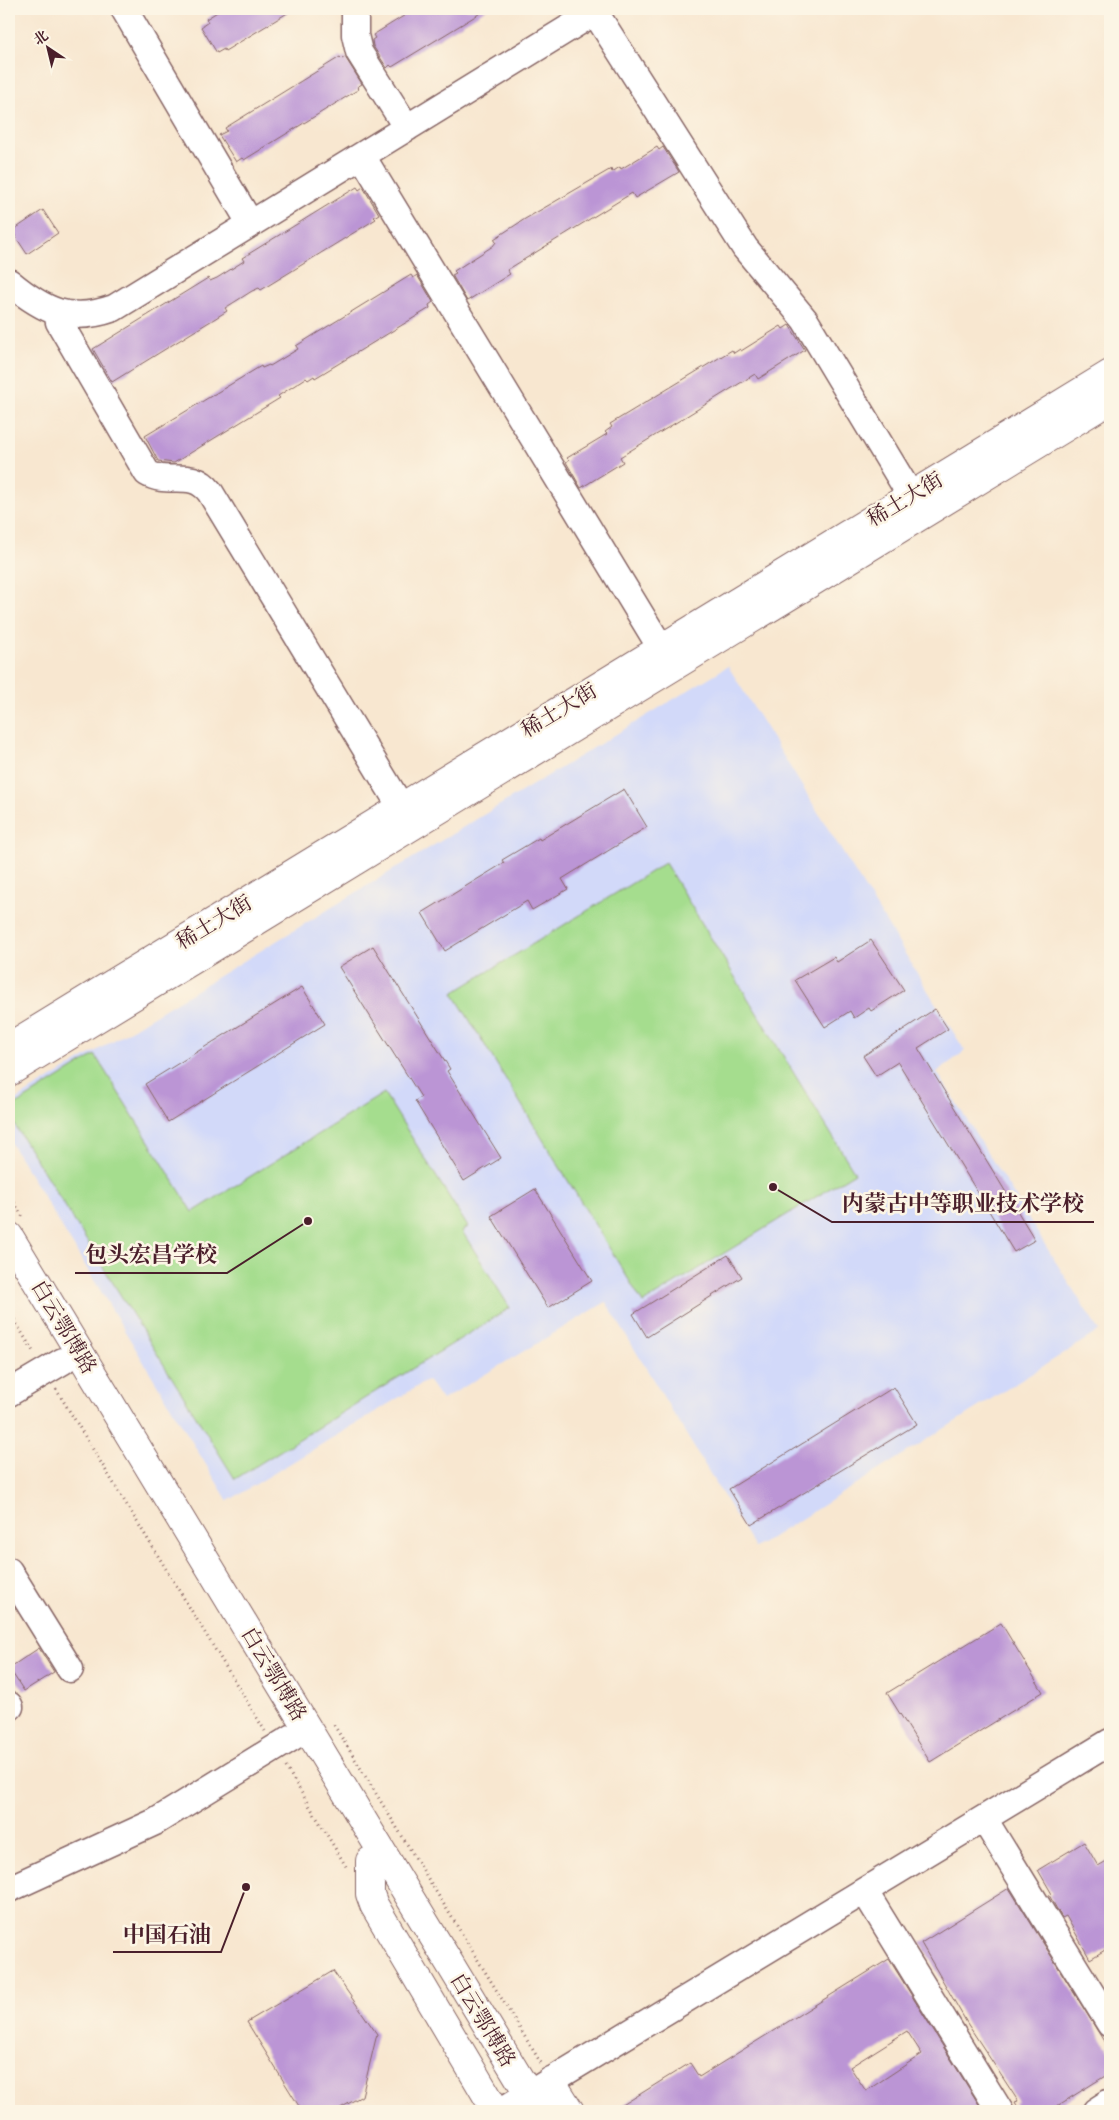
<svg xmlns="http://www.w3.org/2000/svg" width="1119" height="2120" viewBox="0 0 1119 2120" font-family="'IM FELL Double Pica','Noto Serif SC',serif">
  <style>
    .built { fill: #d2d9f9 }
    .green { fill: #a5dd8e; stroke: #787e5c }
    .building { fill: #bb95d5; fill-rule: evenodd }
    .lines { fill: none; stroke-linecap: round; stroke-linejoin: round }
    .minor-casing { stroke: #876565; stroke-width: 29 }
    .major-casing { stroke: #876565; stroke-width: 30 }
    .path { stroke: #876565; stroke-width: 3; stroke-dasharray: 1 4; stroke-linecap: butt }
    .minor { stroke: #fff; stroke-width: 26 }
    .major { stroke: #fff; stroke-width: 28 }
    .labels { text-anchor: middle; stroke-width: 5; stroke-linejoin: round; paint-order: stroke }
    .street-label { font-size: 21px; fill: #4a1f2b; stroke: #fcf5e5 }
    .leader { fill: none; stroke: #4a1f2b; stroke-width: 2 }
    .callout-dot { fill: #4a1f2b; stroke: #fcf5e5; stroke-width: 2 }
    .callout-label { font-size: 22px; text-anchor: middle; font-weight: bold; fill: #4a1f2b; stroke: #fcf5e5; stroke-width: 5; stroke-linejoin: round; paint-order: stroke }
  </style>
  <rect width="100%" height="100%" fill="#fcf5e5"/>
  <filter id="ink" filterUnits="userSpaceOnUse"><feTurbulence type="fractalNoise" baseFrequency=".02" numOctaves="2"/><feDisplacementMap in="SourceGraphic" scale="10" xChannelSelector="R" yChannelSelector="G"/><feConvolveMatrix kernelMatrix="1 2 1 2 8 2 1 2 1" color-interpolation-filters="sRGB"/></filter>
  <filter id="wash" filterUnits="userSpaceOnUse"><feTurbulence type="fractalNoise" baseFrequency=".0096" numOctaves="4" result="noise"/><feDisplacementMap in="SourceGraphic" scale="20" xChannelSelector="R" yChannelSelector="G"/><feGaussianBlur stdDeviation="1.12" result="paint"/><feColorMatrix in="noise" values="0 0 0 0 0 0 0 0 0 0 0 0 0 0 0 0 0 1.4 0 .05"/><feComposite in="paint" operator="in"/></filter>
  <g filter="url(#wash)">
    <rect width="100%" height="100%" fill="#f8e7d0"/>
    <path class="built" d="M 728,666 L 965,1051 L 937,1072 L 1099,1331 L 755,1548 L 606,1302 L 442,1400 L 428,1380 L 228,1501 L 9,1140 L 9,1104 Z"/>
    <path class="green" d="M 665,863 L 855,1173 L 643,1303 L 453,993 Z
      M 95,1055 L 193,1212 L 384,1093 L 468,1227 L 462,1231 L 510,1308 L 235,1479 L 9,1116 L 9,1109 Z"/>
    <g id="blocks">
      <path class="building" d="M 222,9 L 294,9 L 225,51 L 224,49 L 217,53 L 201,27 L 208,22 L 206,19 Z
        M 415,9 L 487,9 L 392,67 L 390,65 L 387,68 L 373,46 L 372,40 L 375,38 L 373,35 Z
        M 340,57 L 342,59 L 345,57 L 362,84 L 357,87 L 359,89 L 244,160 L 242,158 L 236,162 L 219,135 L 227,131 L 225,128 Z
        M 657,147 L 659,150 L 663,147 L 679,172 L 635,198 L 632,193 L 507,270 L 510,274 L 467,301 L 452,275 L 456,273 L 454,271 L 493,246 L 496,242 L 494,239 L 525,219 L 611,169 L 612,172 L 620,167 L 621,169 Z
        M 357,187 L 359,190 L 363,187 L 379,214 L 374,217 L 376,219 L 261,290 L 259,288 L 252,291 L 225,308 L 227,311 L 112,382 L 93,349 L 208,278 L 210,281 L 217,278 L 244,261 L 242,258 Z
        M 43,210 L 58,233 L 27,254 L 12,231 Z
        M 411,275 L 413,278 L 417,275 L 433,302 L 429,305 L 430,308 L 315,378 L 314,376 L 308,380 L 306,378 L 278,396 L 280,398 L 174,463 L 158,461 L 145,436 L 261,366 L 262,368 L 269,365 L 270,366 L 298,349 L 296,346 Z
        M 789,325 L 805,350 L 758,379 L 755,374 L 620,457 L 623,462 L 581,488 L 566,462 L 569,460 L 567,458 L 607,434 L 605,432 L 612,427 L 610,424 L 732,350 L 734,353 L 740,349 L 741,351 L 781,326 L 783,329 Z
        M 624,789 L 647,827 L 562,879 L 568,889 L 532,910 L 527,901 L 445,951 L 422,913 L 504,863 L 502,860 L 539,838 L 540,840 Z
        M 871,940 L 904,990 L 871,1011 L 869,1008 L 854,1018 L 850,1011 L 825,1027 L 795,980 L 834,957 L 837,962 Z
        M 373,946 L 450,1069 L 447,1071 L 501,1158 L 464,1181 L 415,1101 L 421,1097 L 339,967 Z
        M 302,987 L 325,1024 L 168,1122 L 145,1084 Z
        M 935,1009 L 948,1029 L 918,1048 L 1035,1240 L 1014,1252 L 898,1062 L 876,1076 L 863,1056 Z
        M 535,1189 L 592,1281 L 548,1308 L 491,1216 Z
        M 728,1255 L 742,1277 L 647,1337 L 633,1314 Z
        M 894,1387 L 917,1424 L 751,1525 L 729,1489 Z
        M 1001,1623 L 1043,1692 L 930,1762 L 887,1693 Z
        M 39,1648 L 54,1672 L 24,1691 L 9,1668 Z
        M 1084,1842 L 1098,1866 L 1110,1859 L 1110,1947 L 1090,1959 L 1066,1916 L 1062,1918 L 1049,1895 L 1052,1894 L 1038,1870 Z
        M 1009,1888 L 1110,2051 L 1110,2073 L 1049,2111 L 1020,2111 L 1015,2102 L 1018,2101 L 967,2023 L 921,1943 Z
        M 889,1959 L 983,2111 L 613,2111 L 690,2063 L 699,2077 ZM 907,2031 L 922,2054 L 866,2091 L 850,2067 Z
        M 333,1971 L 377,2034 L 362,2096 L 335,2111 L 302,2111 L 247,2022 Z"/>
    </g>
  </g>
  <g filter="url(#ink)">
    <use href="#blocks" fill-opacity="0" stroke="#876565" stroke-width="1"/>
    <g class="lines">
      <defs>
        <path id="minor" d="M 124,9 L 250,223
          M 355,9 L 355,35 L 359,52 L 407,128
          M 593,9 L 745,248 L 805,320 L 911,496
          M 362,156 L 661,648
          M 9,282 C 44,311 69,324 114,308 L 595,12
          M 57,313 L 59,322 L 147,473 C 168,486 192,468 210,492 L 401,807
          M 9,1393 L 63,1361
          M 9,1571 L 70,1669
          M 9,1705 L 10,1707
          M 984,1819 L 1110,2024
          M 9,1889 L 155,1822 L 293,1737
          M 865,1892 L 1000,2111
          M 501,2111 L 1110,1742
          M 1096,2111 L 1110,2102"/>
        <path id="major" d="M 9,1047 L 1110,374
          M 9,1072 L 1110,400
          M 9,1236 L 539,2111
          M 370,1861 L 370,1894 L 374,1905 L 496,2111
          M 551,2081 L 570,2111"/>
      </defs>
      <use href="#minor" class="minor-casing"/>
      <use href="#major" class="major-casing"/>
      <path class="path" d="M 9,1194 L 24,1219
        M 9,1311 L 34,1353
        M 56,1389 L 265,1731
        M 334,1725 L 541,2063
        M 286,1767 L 347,1868"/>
      <use href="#minor" class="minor"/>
      <use href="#major" class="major"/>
    </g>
  </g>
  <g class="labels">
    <g class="street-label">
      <text transform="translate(905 499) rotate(-31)" y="7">稀土大街</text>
      <text transform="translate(559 710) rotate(-31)" y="7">稀土大街</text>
      <text transform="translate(214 922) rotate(-31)" y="7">稀土大街</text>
      <text transform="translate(64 1327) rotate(59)" y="7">白云鄂博路</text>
      <text transform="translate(274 1674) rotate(59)" y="7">白云鄂博路</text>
      <text transform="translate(483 2020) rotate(59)" y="7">白云鄂博路</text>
    </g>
  </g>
  <path class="leader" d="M773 1187L832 1222H1094M308 1221L227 1273H75M246 1887L221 1952H113"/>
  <g class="callout-dot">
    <circle cx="773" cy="1187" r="5"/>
    <circle cx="308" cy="1221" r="5"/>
    <circle cx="246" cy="1887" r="5"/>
  </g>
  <g class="callout-label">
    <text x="963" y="1211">内蒙古中等职业技术学校</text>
    <text x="151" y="1262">包头宏昌学校</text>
    <text x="167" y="1942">中国石油</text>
  </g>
  <rect width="1119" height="2120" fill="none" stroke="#fcf5e5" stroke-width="30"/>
  <g transform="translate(48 48) rotate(325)" stroke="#fcf5e5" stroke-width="4" paint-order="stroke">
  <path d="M0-4L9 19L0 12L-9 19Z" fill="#4a1f2b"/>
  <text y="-8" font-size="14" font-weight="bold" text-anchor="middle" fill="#4a1f2b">北</text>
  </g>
</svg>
